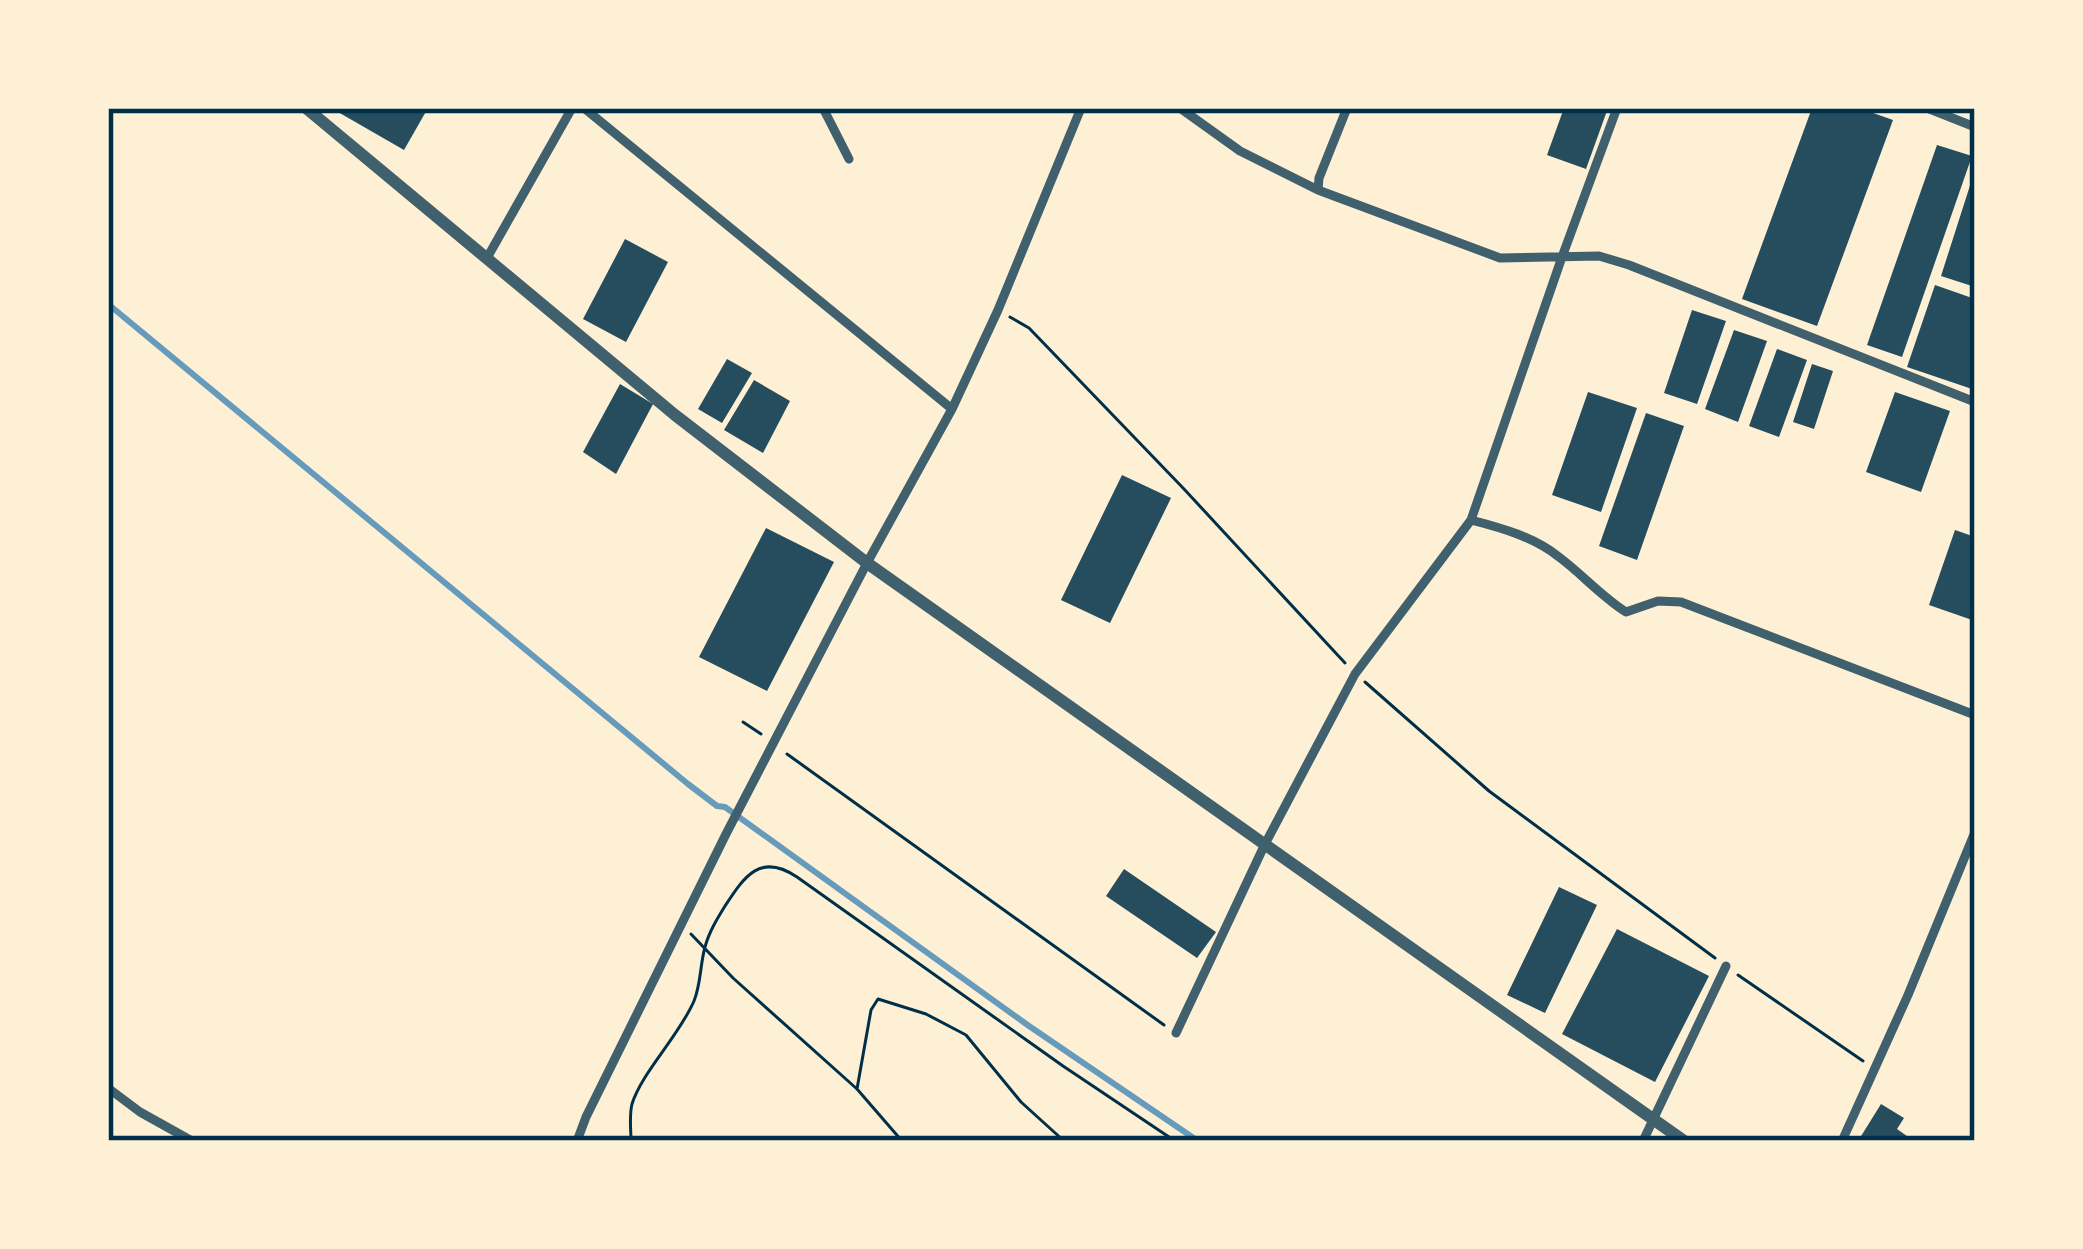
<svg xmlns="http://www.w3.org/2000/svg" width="2083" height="1249" viewBox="0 0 2083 1249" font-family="Ubuntu,sans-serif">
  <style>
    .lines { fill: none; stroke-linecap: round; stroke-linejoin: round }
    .stream { stroke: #669bbc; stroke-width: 6 }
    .building { fill: #264d5e }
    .path { stroke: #003049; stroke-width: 3 }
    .minor { stroke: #3f606c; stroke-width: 9 }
    .tertiary { stroke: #3f606c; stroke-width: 12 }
    .neatline { fill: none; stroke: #003049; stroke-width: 4.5 }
  </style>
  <rect width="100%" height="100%" fill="#fdf0d5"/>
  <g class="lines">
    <path class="stream" d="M 108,304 L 688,784 L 717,806 L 725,807 L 1029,1026 L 1198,1141"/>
  </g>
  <path class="building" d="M 331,108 L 428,108 L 404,150 Z
    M 1564,108 L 1608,108 L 1586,169 L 1547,155 Z
    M 1812,108 L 1859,108 L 1893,120 L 1817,326 L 1742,299 Z
    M 1937,145 L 1972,156 L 1902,357 L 1867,345 Z
    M 1974,173 L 1975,173 L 1975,287 L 1941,276 Z
    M 625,239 L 668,262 L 626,342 L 583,319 Z
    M 1935,285 L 1975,299 L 1975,390 L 1907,367 Z
    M 1692,310 L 1726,321 L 1697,404 L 1664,393 Z
    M 1734,330 L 1767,341 L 1738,422 L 1705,409 Z
    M 1777,349 L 1807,360 L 1779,437 L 1749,426 Z
    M 727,359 L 752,373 L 722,423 L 698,409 Z
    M 1812,364 L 1833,371 L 1814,429 L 1793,422 Z
    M 754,380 L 790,401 L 763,453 L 724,430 Z
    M 620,384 L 653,404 L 616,474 L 583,452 Z
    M 1588,392 L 1637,408 L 1601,512 L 1552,495 Z
    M 1895,392 L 1950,411 L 1921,492 L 1866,472 Z
    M 1646,413 L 1684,426 L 1637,560 L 1599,546 Z
    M 1122,475 L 1171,498 L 1110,623 L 1061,600 Z
    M 766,528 L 834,562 L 767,691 L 699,657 Z
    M 1955,530 L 1975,537 L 1975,621 L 1929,605 Z
    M 1124,869 L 1216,932 L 1197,958 L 1106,896 Z
    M 1559,887 L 1597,905 L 1545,1013 L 1507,995 Z
    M 1617,929 L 1709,976 L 1655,1082 L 1562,1034 Z
    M 1881,1104 L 1904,1118 L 1897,1129 L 1914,1141 L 1858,1141 Z"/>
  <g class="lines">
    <path class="path" d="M 1010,317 L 1029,328 L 1184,489 L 1345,663
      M 1365,682 L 1489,791 L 1715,958
      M 743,722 L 761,734
      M 787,754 L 1164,1025
      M 691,934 L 733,978 L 857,1089 L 902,1141
      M 1738,975 L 1863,1061
      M 857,1089 L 871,1010 L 878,999 L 926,1014 L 966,1035 L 1021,1102 L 1064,1141
      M 631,1141 C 631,1129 629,1116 632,1104 C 642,1072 679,1036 694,1001 C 701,984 700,965 705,947 C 709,932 717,919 725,906 C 744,877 760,852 797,877 L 1063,1066 L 1175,1141"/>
    <path class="minor" d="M 584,108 L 952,409
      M 823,108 L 849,159
      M 1180,108 L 1240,151 L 1318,190 L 1500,258 L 1599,256 L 1629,265 L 1975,402
      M 1927,108 L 1975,127
      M 1318,190 L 1319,178 L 1347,108
      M 487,258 L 572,108
      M 1471,520 C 1502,528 1534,537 1559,557 C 1583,575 1601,596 1626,612 L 1658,601 L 1681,602 L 1975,715
      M 1176,1033 L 1265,844 L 1355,674 L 1471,520 L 1562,257 L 1617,108
      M 108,1088 L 140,1112 L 192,1141
      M 577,1141 L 586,1117 L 726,834 L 867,563 L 952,409 L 998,310 L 1081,108
      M 1643,1141 L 1726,966
      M 1842,1141 L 1908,995 L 1975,832"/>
    <path class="tertiary" d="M 306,108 L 675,415 L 867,563 L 1684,1141"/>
  </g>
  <rect width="2083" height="1249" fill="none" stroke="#fdf0d5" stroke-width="222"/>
  <rect x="111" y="111" width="1861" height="1027" class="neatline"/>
</svg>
